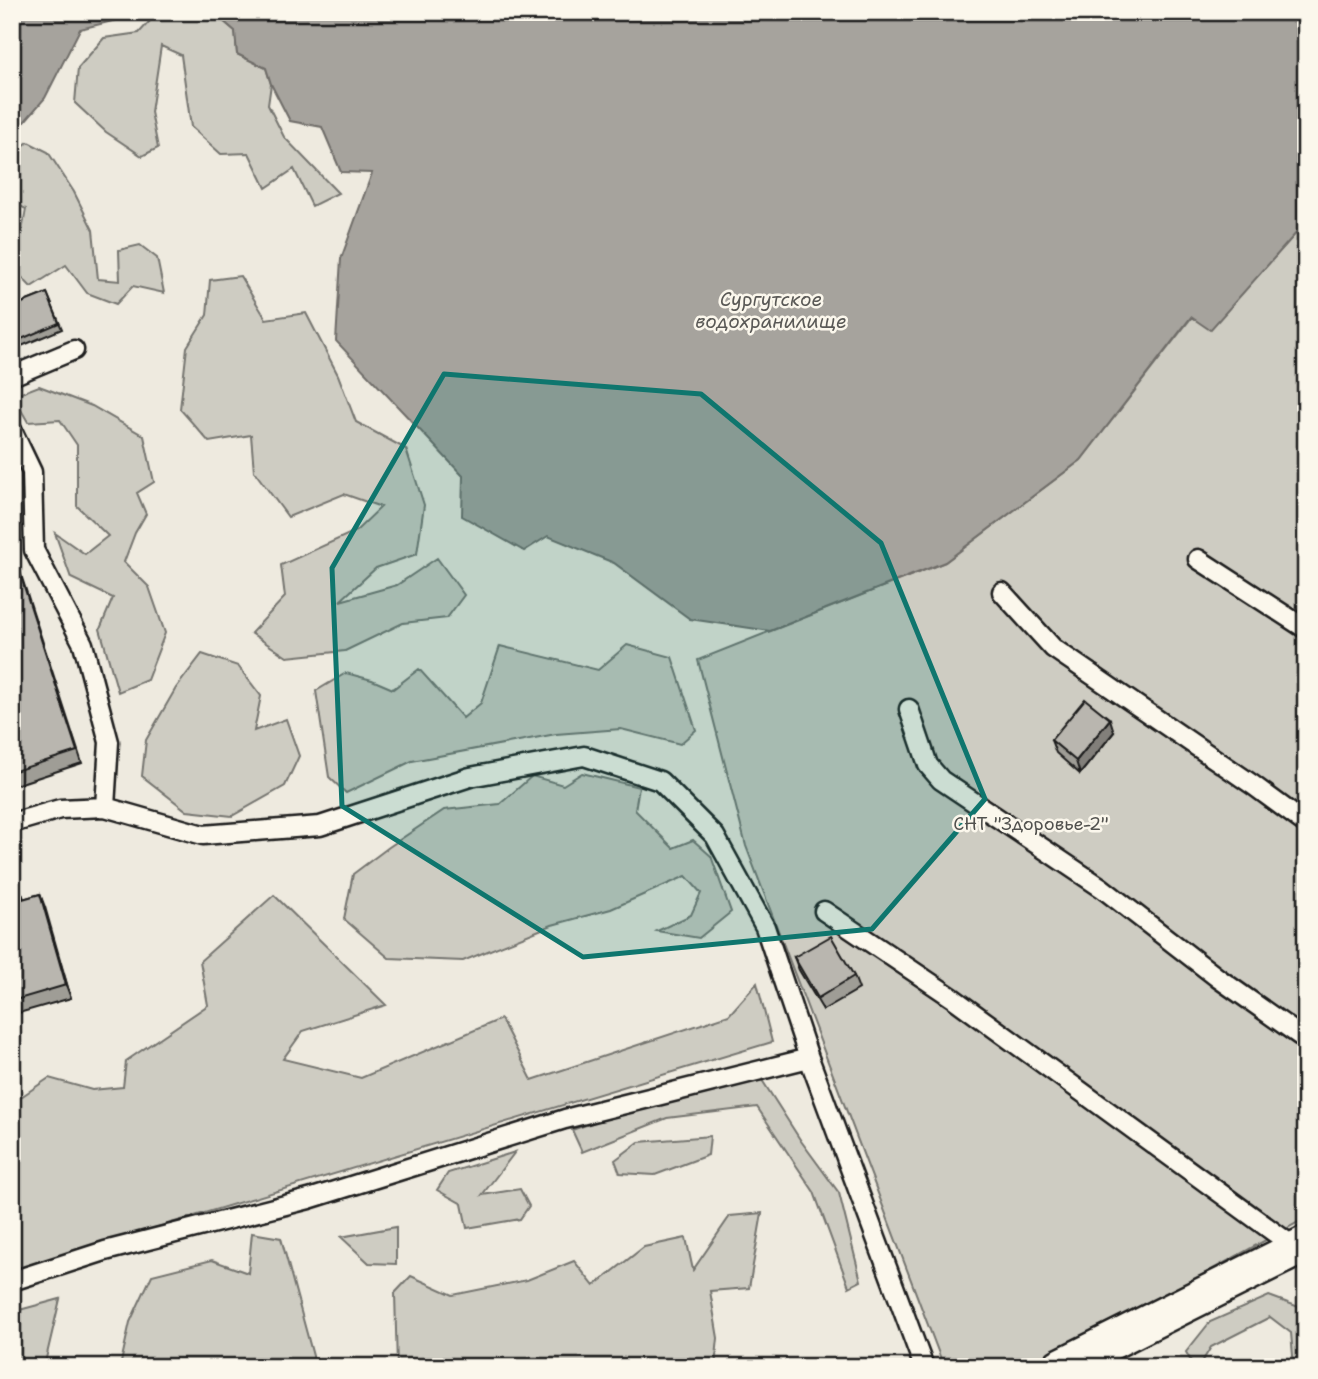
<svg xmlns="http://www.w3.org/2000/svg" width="1318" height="1379" viewBox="0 0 1318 1379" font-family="'Shantell Sans',sans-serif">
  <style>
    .green { fill: #ceccc2; stroke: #75746f; stroke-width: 2 }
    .water { fill: #a6a39d; stroke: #6f6d69; stroke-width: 2 }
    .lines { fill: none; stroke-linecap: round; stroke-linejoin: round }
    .lane-casing { stroke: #1c1c1c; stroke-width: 23 }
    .street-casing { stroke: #1c1c1c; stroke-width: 40 }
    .lane { stroke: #fbf7ec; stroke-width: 18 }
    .street { stroke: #fbf7ec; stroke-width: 35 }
    .wall { fill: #9f9d96; stroke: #1c1c1c; stroke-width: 2 }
    .shaded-wall { fill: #827f7a; stroke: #1c1c1c; stroke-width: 2 }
    .building { fill: #b9b6af; stroke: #1c1c1c; stroke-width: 2 }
    .marked { fill: #0f766e; fill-opacity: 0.2; stroke: #0f766e; stroke-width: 5; stroke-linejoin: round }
    .labels { text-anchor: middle; stroke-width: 5; stroke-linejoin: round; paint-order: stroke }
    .park-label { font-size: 18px; fill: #51514e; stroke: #fbf7ec }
    .water-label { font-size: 19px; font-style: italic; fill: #5a5956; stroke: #fbf7ec }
  </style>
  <rect width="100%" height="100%" fill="#eeeadf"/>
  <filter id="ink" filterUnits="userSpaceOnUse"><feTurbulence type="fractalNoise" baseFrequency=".0143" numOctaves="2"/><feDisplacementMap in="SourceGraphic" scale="14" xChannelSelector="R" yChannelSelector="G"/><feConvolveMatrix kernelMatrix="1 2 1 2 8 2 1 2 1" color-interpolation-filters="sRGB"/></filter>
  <g filter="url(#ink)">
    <path class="green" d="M 158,12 L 217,12 L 221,19 L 235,31 L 237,54 L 266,68 L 271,84 L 268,105 L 284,137 L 338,193 L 312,206 L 294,169 L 266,188 L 249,153 L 221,154 L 191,127 L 181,55 L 161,46 L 151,112 L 158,148 L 142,156 L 106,132 L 75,103 L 78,68 L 104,38 L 139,33 Z
      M 28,142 L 48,152 L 74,192 L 93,230 L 98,279 L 120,281 L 119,250 L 140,245 L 157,258 L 164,293 L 133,286 L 116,304 L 87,293 L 66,265 L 31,287 L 12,267 L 21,237 L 26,209 L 12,202 L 12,155 Z
      M 1306,222 L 1306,1218 L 1049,1359 L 1024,1367 L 944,1367 L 746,846 L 698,660 L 945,562 L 1081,460 L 1192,317 L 1210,329 Z
      M 240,276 L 266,319 L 306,313 L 338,375 L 356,422 L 406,449 L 424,505 L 417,554 L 376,568 L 340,601 L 397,585 L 437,558 L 464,595 L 447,618 L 403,623 L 345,651 L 287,657 L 251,633 L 285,597 L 281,565 L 356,531 L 381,507 L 344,494 L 288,517 L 254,471 L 251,435 L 209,442 L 180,409 L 187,347 L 207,315 L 210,280 Z
      M 39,386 L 92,406 L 144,436 L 154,482 L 137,493 L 146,514 L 135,533 L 124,562 L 149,587 L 165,633 L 147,680 L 118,692 L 100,629 L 113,598 L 71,578 L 55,533 L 85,554 L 108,536 L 77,506 L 77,445 L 60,420 L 28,422 L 13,396 Z
      M 627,645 L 672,657 L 696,730 L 680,744 L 621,729 L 556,734 L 412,761 L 346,793 L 329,777 L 316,691 L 346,673 L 372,680 L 393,689 L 419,669 L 463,718 L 481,703 L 500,646 L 598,670 Z
      M 202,654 L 238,666 L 261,696 L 254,731 L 286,719 L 299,756 L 285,786 L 232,816 L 187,811 L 142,776 L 146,740 L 176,688 Z
      M 582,773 L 639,787 L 635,810 L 673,848 L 693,840 L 711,856 L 731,912 L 699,938 L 657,931 L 691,915 L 701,893 L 686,876 L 611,909 L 552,925 L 463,961 L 389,958 L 344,919 L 353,874 L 389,847 L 444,810 L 500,804 L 532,776 L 563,785 Z
      M 274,895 L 386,1005 L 303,1031 L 283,1059 L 361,1078 L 501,1019 L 532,1080 L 729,1015 L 757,983 L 772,1042 L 12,1271 L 12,1103 L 49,1078 L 92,1090 L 123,1087 L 126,1061 L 208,1005 L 200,961 Z
      M 762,1080 L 801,1141 L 839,1193 L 861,1281 L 849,1287 L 814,1192 L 757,1107 L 667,1118 L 582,1152 L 572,1130 L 662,1098 Z
      M 710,1136 L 708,1155 L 655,1175 L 620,1173 L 615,1160 L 639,1142 Z
      M 515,1152 L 482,1195 L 520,1189 L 529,1206 L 520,1219 L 467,1228 L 462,1204 L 437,1190 L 448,1173 Z
      M 762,1213 L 749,1288 L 710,1291 L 718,1338 L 715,1367 L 397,1367 L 395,1293 L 411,1276 L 453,1295 L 527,1280 L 574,1261 L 594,1286 L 644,1247 L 686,1238 L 693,1270 L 730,1216 Z
      M 396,1227 L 396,1264 L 369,1263 L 341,1237 Z
      M 252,1233 L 281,1238 L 316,1367 L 120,1367 L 130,1322 L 152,1275 L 212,1260 L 248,1273 Z
      M 1269,1296 L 1299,1307 L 1306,1328 L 1306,1367 L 1294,1367 L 1291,1333 L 1270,1317 L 1211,1347 L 1199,1367 L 1194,1367 L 1186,1352 L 1210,1322 Z
      M 60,1299 L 44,1367 L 12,1367 L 12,1312 Z"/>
    <path class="water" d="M 12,12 L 149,12 L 80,29 L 45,98 L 12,136 Z
      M 217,12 L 1306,12 L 1306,222 L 1210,330 L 1191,317 L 1081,460 L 945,562 L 770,631 L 690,619 L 614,563 L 548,536 L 524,551 L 462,516 L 463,476 L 336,341 L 341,259 L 372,173 L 341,172 L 322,127 L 290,121 L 271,84 L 266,68 L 237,54 L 235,31 L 221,19 Z"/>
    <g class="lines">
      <defs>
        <path id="lane" d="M 12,376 L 74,350
          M 12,430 L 32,472 L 34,550 L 83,644 L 109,742 L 105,807
          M 1198,559 L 1306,629
          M 1002,592 L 1053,648 L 1253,785 L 1306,824
          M 909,709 L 928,765 L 941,780 L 1102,888 L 1218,978 L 1306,1040
          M 12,823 L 60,809 L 105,807 L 203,835 L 320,826 L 470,777 L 584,756 L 660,781 L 715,836 L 765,927 L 809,1058 L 924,1367
          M 12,899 L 13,899
          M 824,911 L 953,998 L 1297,1249
          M 12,1281 L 105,1251 L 309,1199 L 565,1119 L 809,1058"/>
        <path id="street" d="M 1060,1367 L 1306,1244"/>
      </defs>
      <use href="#lane" class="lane-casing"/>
      <use href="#street" class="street-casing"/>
      <use href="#lane" class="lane"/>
      <use href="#street" class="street"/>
    </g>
    <path class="wall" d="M 47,293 L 62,329 L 12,350 L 12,307 Z
      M 12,547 L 82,763 L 12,786 Z
      M 1114,732 L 1080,774 L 1056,753 L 1051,740 Z
      M 40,894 L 71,998 L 12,1015 L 12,902 Z
      M 794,957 L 854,976 L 859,989 L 823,1010 L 799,970 Z"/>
    <path class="shaded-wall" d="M 1110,719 L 1114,732 L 1080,774 L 1076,761 Z
      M 40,894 L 45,907 L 71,998 L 66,985 Z"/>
    <path class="building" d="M 47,293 L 59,323 L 12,343 L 12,307 Z
      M 12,549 L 77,751 L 12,772 Z
      M 1085,699 L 1110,719 L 1076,761 L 1051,740 Z
      M 40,894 L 66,985 L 12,1001 L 12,902 Z
      M 831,936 L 854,976 L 818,998 L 794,957 Z"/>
  </g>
  <path class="marked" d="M 444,374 L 701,394 L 881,543 L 985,799 L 872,929 L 583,957 L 342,806 L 332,568 Z"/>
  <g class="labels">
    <g class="park-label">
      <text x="1031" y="830">СНТ "Здоровье-2"</text>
    </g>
    <g class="water-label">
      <text x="771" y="306">Сургутское<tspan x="771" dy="22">водохранилище</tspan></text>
    </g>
  </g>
  <rect width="1318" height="1379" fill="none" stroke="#fbf7ec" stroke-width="42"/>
  <rect x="21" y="21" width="1276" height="1337" fill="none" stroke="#1c1c1c" stroke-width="2.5" filter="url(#ink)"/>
</svg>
